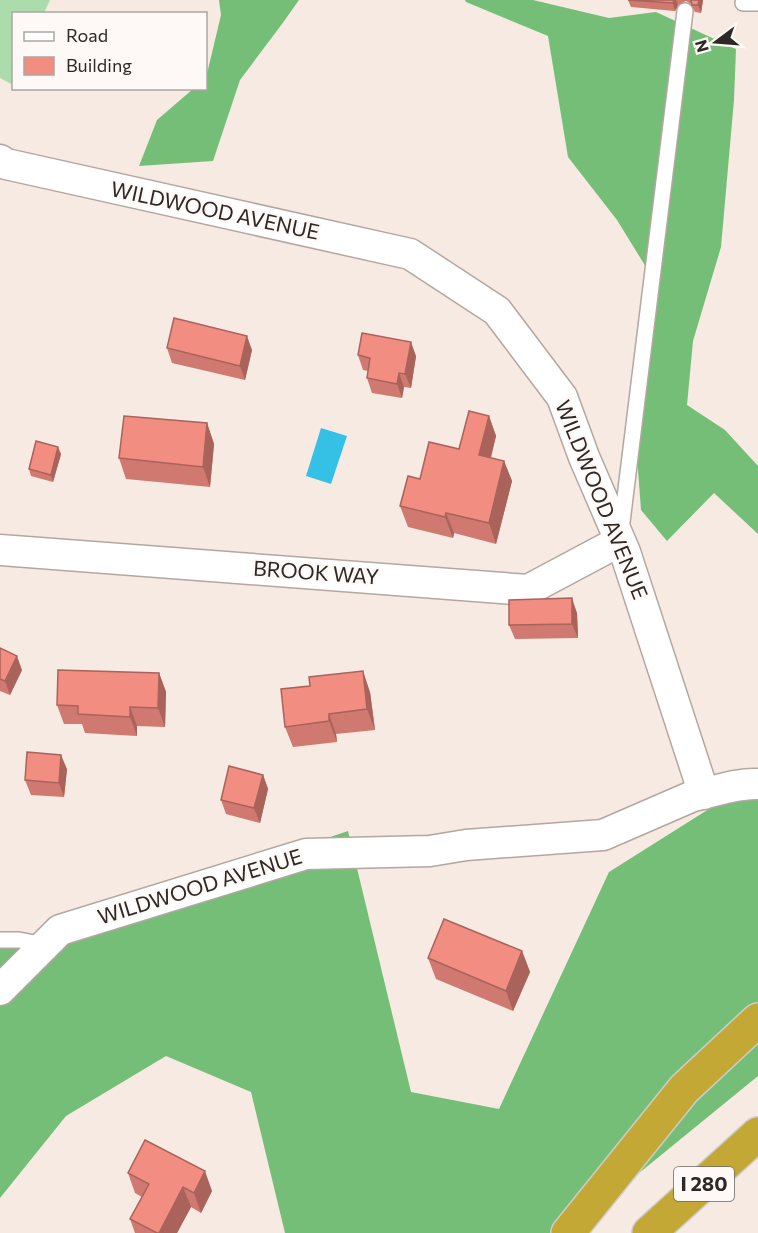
<svg xmlns="http://www.w3.org/2000/svg" width="758" height="1233" viewBox="0 0 758 1233" font-family="Commissioner,sans-serif">
  <style>
    .green { fill: #acdcac }
    .forest { fill: #75be77 }
    .water { fill: #35c1e6 }
    .lines { fill: none; stroke-linecap: round; stroke-linejoin: round }
    .service-casing { stroke: #b3a7a0; stroke-width: 18 }
    .minor-casing { stroke: #b3a7a0; stroke-width: 33 }
    .motorway-casing { stroke: #cdcccb; stroke-width: 36 }
    .service { stroke: #fff; stroke-width: 15 }
    .minor { stroke: #fff; stroke-width: 30 }
    .motorway { stroke: #c4a836; stroke-width: 33 }
    .wall { fill: #d07970 }
    .shaded-wall { fill: #a9635b }
    .building { fill: #f28d82; stroke: #a9635b; stroke-width: 1.5 }
    .labels { text-anchor: middle; stroke-width: 4.5; stroke-linejoin: round; paint-order: stroke }
    .shield { fill: #fef9f6; stroke: #6c6764; stroke-width: 1.5 }
    .shield-label { font-size: 20px; font-weight: bold; fill: #2e2926 }
    .street-label { font-size: 21px; fill: #2e2926; stroke: #fef9f6 }
  </style>
  <rect width="100%" height="100%" fill="#f6eae2"/>
  <path class="green" d="M 0,0 L 50,0 L 44,13 L 14,14 L 13,85 L 0,78 Z"/>
  <path class="forest" d="M 219,0 L 299,0 L 282,24 L 240,80 L 213,161 L 139,166 L 157,120 L 193,89 L 206,88 L 206,78 L 221,15 Z
    M 465,0 L 533,0 L 609,18 L 656,12 L 736,49 L 734,100 L 721,247 L 693,341 L 687,405 L 725,430 L 758,466 L 758,534 L 714,493 L 667,541 L 641,510 L 634,417 L 649,272 L 617,220 L 568,157 L 548,36 L 466,2 Z
    M 758,786 L 758,1076 L 633,1178 L 584,1233 L 285,1233 L 251,1092 L 166,1056 L 66,1116 L 0,1198 L 0,944 L 115,910 L 348,831 L 411,1092 L 499,1109 L 609,872 L 720,802 Z"/>
  <path class="water" d="M 321,428 L 347,436 L 331,484 L 306,476 Z"/>
  <g class="lines">
    <defs>
      <path id="service" d="M 744,0 L 743,3 L 758,3
        M 621,530 L 685,11
        M 0,940 L 19,940 L 45,945"/>
      <path id="minor" d="M 0,160 L 6,164 L 410,254 L 497,311 L 562,397 L 584,457 L 625,552 L 704,794
        M 0,550 L 528,590 L 620,541
        M 0,990 L 60,930 L 306,854 L 430,851 L 466,845 L 603,835 L 693,796 C 715,792 735,783 758,784"/>
      <path id="motorway" d="M 568,1233 L 684,1089 L 758,1020
        M 649,1233 L 758,1134"/>
    </defs>
    <use href="#service" class="service-casing"/>
    <use href="#minor" class="minor-casing"/>
    <use href="#motorway" class="motorway-casing"/>
    <use href="#service" class="service"/>
    <use href="#minor" class="minor"/>
    <use href="#motorway" class="motorway"/>
  </g>
  <path class="wall" d="M 628,0 L 703,0 L 701,13 L 695,12 L 691,4 L 686,1 L 678,5 L 675,11 L 631,7 Z
    M 167,348 L 252,350 L 245,380 L 172,363 Z
    M 358,355 L 416,356 L 411,388 L 404,387 L 402,398 L 372,393 L 367,378 L 368,371 L 363,370 Z
    M 489,416 L 496,436 L 491,458 L 504,461 L 512,481 L 496,544 L 454,533 L 453,538 L 408,527 L 400,506 L 420,479 L 459,449 Z
    M 207,423 L 214,444 L 210,487 L 126,479 L 119,458 Z
    M 61,454 L 53,482 L 31,476 L 29,469 Z
    M 577,613 L 578,638 L 515,639 L 509,625 Z
    M 0,648 L 22,670 L 10,695 L 0,691 Z
    M 159,673 L 166,692 L 165,727 L 137,726 L 137,736 L 85,733 L 82,724 L 64,724 L 57,705 Z
    M 310,686 L 370,692 L 375,730 L 336,734 L 337,742 L 293,747 L 285,727 Z
    M 67,769 L 64,797 L 31,795 L 25,780 Z
    M 263,775 L 268,789 L 260,823 L 226,814 L 221,800 Z
    M 522,951 L 530,972 L 513,1011 L 436,979 L 428,958 Z
    M 128,1173 L 212,1191 L 201,1213 L 191,1207 L 177,1233 L 135,1233 L 130,1219 L 142,1197 L 135,1193 Z"/>
  <path class="shaded-wall" d="M 674,0 L 676,0 L 678,5 L 675,11 L 673,3 Z
    M 699,0 L 703,0 L 701,13 L 698,5 Z
    M 247,336 L 252,350 L 245,380 L 240,366 Z
    M 411,342 L 416,356 L 411,388 L 405,374 Z
    M 399,373 L 404,387 L 402,398 L 397,384 Z
    M 489,416 L 496,436 L 486,475 L 479,455 Z
    M 207,423 L 214,444 L 210,487 L 203,467 Z
    M 58,447 L 61,454 L 53,482 L 51,475 Z
    M 504,461 L 512,481 L 496,544 L 489,523 Z
    M 446,513 L 454,533 L 453,538 L 445,517 Z
    M 572,598 L 577,613 L 578,638 L 572,624 Z
    M 17,656 L 22,670 L 10,695 L 5,681 Z
    M 363,671 L 370,692 L 375,730 L 367,709 Z
    M 159,673 L 166,692 L 165,727 L 158,708 Z
    M 130,707 L 137,726 L 137,736 L 130,717 Z
    M 329,714 L 336,734 L 337,742 L 329,721 Z
    M 61,755 L 67,769 L 64,797 L 59,783 Z
    M 263,775 L 268,789 L 260,823 L 254,808 Z
    M 522,951 L 530,972 L 513,1011 L 506,991 Z
    M 205,1171 L 212,1191 L 201,1213 L 194,1193 Z
    M 183,1187 L 191,1207 L 177,1233 L 159,1233 Z"/>
  <path class="building" d="M 628,0 L 674,0 L 673,3 Z
    M 691,0 L 699,0 L 698,5 L 692,5 Z
    M 174,318 L 247,336 L 240,366 L 167,348 Z
    M 362,333 L 411,342 L 405,374 L 399,373 L 397,384 L 367,378 L 370,358 L 358,355 Z
    M 469,411 L 489,416 L 479,455 L 504,461 L 489,523 L 446,513 L 445,517 L 400,506 L 408,476 L 420,479 L 429,442 L 459,449 Z
    M 124,416 L 207,423 L 203,467 L 119,458 Z
    M 36,441 L 58,447 L 51,475 L 29,469 Z
    M 572,598 L 572,624 L 509,625 L 509,600 Z
    M 0,648 L 17,656 L 5,681 L 0,679 Z
    M 58,670 L 159,673 L 158,708 L 130,707 L 130,717 L 78,714 L 78,706 L 57,705 Z
    M 363,671 L 367,709 L 329,714 L 329,721 L 285,727 L 281,689 L 310,686 L 309,677 Z
    M 27,752 L 61,755 L 59,783 L 25,780 Z
    M 229,766 L 263,775 L 254,808 L 221,800 Z
    M 444,919 L 522,951 L 506,991 L 428,958 Z
    M 145,1140 L 205,1171 L 194,1193 L 183,1187 L 159,1233 L 157,1233 L 130,1219 L 149,1184 L 128,1173 Z"/>
  <g class="labels">
    <rect class="shield" x="674" y="1167" width="60" height="34" rx="4.5"/>
    <g class="shield-label">
      <text x="704" y="1191">I 280</text>
    </g>
    <g class="street-label">
      <text transform="translate(215 211) rotate(12)" y="7">WILDWOOD AVENUE</text>
      <text transform="translate(601 500) rotate(68)" y="7">WILDWOOD AVENUE</text>
      <text transform="translate(316 573) rotate(4)" y="7">BROOK WAY</text>
      <text transform="translate(200 887) rotate(-17)" y="7">WILDWOOD AVENUE</text>
    </g>
  </g>
  <rect x="12" y="12" width="195" height="78" fill="#fef9f6" stroke="#aba6a3" stroke-width="1.5"/>
  <rect x="24" y="32" width="30" height="9" fill="#ffffff" stroke="#aba6a3" stroke-width="1.5"/>
  <text x="66" y="42" font-size="18" fill="#2e2926">Road</text>
  <rect x="24" y="57" width="30" height="18" fill="#f28d82" stroke="#aba6a3" stroke-width="1.5"/>
  <text x="66" y="72" font-size="18" fill="#2e2926">Building</text>
  <g transform="translate(716 42) rotate(254)" stroke="#fef9f6" stroke-width="4.5" paint-order="stroke">
  <path d="M0-4.5L10 22L0 15L-10 22Z" fill="#2e2926"/>
  <text y="-9" font-size="16" font-weight="bold" text-anchor="middle" fill="#2e2926">N</text>
  </g>
</svg>
